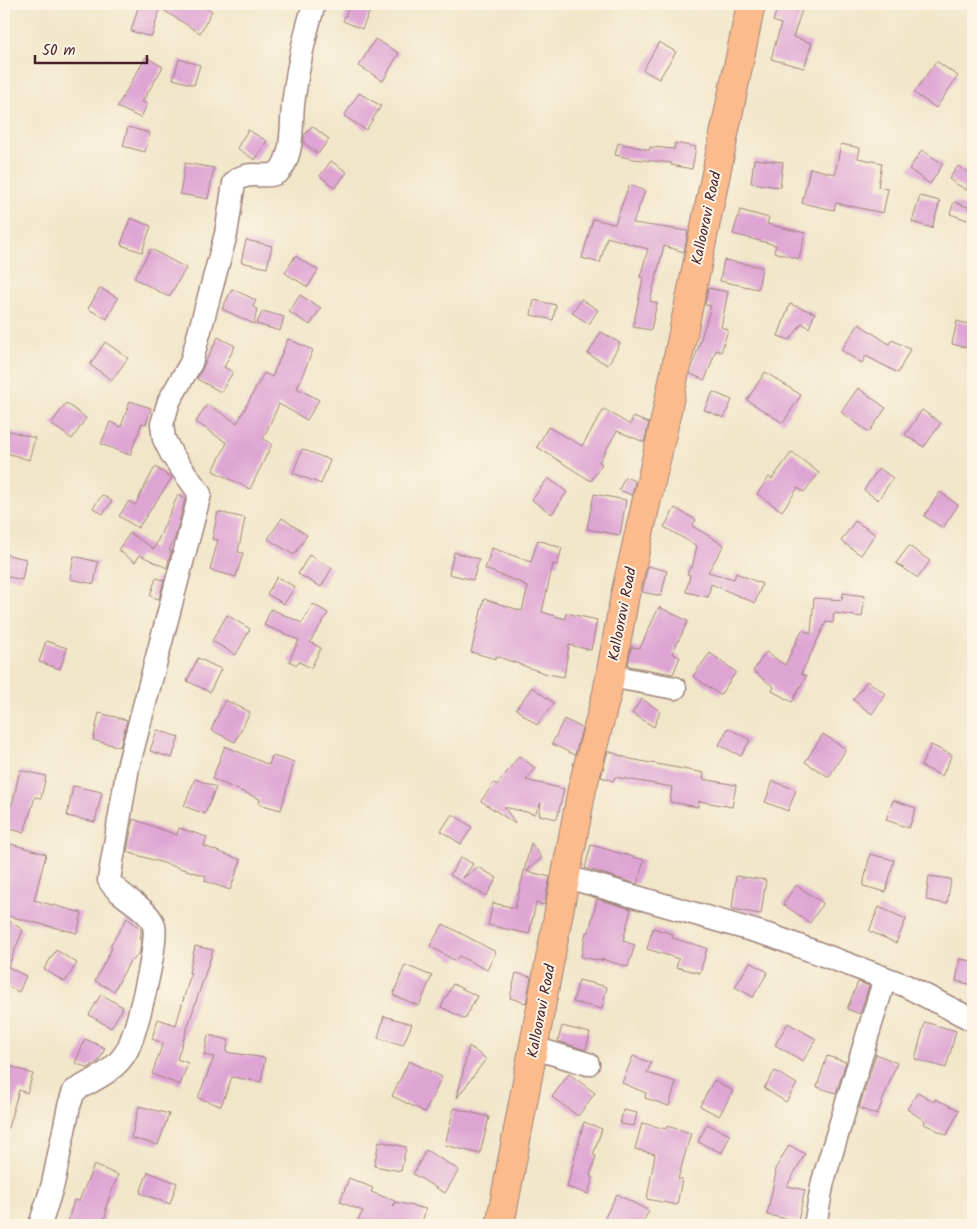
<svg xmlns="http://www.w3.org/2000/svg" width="977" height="1229" viewBox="0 0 977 1229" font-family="Kalam,sans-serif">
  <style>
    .building { fill: #dea5d4 }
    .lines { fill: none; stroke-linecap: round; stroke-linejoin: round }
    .minor-casing { stroke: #9e827a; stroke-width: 25 }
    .major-casing { stroke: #9e827a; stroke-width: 30 }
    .minor { stroke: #fff; stroke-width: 22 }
    .major { stroke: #fbbb8d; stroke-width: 28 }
    .labels { text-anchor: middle; stroke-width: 4; stroke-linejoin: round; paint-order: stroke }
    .street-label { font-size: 15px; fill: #4a1f2b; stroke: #fcf5e5 }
  </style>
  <rect width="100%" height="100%" fill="#fcf5e5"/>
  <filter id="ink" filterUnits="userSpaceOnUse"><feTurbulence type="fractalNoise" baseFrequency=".02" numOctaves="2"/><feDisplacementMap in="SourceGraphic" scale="10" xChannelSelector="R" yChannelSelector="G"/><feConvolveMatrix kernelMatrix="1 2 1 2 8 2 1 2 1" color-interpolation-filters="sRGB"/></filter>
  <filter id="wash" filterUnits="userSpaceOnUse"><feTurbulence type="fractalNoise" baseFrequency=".0096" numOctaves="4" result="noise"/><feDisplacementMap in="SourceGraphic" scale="20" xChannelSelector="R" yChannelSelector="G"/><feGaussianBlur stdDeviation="1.12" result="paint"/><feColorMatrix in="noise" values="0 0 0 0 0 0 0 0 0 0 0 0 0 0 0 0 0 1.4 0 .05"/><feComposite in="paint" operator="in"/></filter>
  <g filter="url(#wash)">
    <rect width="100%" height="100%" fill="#f1e6c9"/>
    <g id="blocks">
      <path class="building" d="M 139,4 L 198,4 L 212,11 L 200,33 L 160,8 L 152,36 L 147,36 L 131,31 Z
        M 350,4 L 373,4 L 362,29 L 343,21 Z
        M 779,4 L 804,4 L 793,37 L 812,43 L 804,68 L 771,59 L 781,24 L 773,21 Z
        M 375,39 L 399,53 L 383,81 L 359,66 Z
        M 659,42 L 676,52 L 659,79 L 643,70 Z
        M 146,57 L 163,67 L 142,102 L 147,104 L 141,118 L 117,107 Z
        M 179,59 L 200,65 L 194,85 L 173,79 Z
        M 936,61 L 958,76 L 936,108 L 914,93 Z
        M 359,93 L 381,106 L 366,130 L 344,116 Z
        M 312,126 L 329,139 L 318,154 L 304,143 L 304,136 Z
        M 128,127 L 150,133 L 145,152 L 123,146 Z
        M 248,130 L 267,141 L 255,160 L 237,148 Z
        M 618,143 L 650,150 L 650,147 L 674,149 L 675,143 L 696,147 L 692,169 L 671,165 L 672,163 L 634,159 L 615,155 Z
        M 841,144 L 860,148 L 858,158 L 882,163 L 878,187 L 888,189 L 883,213 L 836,203 L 834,210 L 802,203 L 810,168 L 835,174 Z
        M 922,150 L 943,164 L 930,184 L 909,169 Z
        M 754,159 L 783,162 L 780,187 L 751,183 Z
        M 331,161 L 347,172 L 335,188 L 320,176 Z
        M 185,163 L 214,168 L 208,199 L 180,194 Z
        M 958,166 L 973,176 L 966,190 L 949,179 Z
        M 629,185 L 645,191 L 633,223 L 688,231 L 684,252 L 664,246 L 650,301 L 657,303 L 651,330 L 633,327 L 643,278 L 640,277 L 648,249 L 607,237 L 600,263 L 582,258 L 593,219 L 615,224 Z
        M 920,196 L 940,201 L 932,228 L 912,222 Z
        M 954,202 L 973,209 L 973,222 L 950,214 Z
        M 740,210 L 769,218 L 767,224 L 805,233 L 799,259 L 774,252 L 776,245 L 733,234 Z
        M 130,218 L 151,226 L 142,252 L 121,245 Z
        M 246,240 L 272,246 L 267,268 L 241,262 Z
        M 151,249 L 186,268 L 169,297 L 134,278 Z
        M 295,256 L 318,270 L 308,287 L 285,273 Z
        M 724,260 L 762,267 L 758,289 L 720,281 Z
        M 100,288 L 118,298 L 107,319 L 88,309 Z
        M 708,288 L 728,292 L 721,327 L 728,330 L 721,352 L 716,350 L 705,380 L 690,374 L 711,306 L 705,305 Z
        M 232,289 L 256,300 L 253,307 L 257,309 L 254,324 L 222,309 Z
        M 300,295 L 321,308 L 310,325 L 289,312 Z
        M 581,299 L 598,310 L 589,324 L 572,313 Z
        M 534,300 L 556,305 L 553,320 L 531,315 Z
        M 790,304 L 815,313 L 809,328 L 802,323 L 790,340 L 778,336 Z
        M 263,311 L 284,317 L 280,331 L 256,324 Z
        M 957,321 L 973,325 L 973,349 L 952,344 Z
        M 859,324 L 889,344 L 892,340 L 910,349 L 898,373 L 866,356 L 862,363 L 841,350 Z
        M 601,332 L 620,343 L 608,365 L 588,354 Z
        M 218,337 L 235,346 L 224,367 L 233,372 L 221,392 L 197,379 Z
        M 288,339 L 313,350 L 297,388 L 319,400 L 307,420 L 279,404 L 263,439 L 272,444 L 250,489 L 213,471 L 227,443 L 196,422 L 207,404 L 237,423 L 264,373 L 272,377 Z
        M 105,342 L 128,358 L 112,380 L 90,365 Z
        M 765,372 L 801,395 L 783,423 L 747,400 Z
        M 858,388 L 886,408 L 869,432 L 841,412 Z
        M 713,392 L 732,400 L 724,418 L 704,410 Z
        M 130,401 L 151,408 L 146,424 L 142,423 L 130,455 L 101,444 L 110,422 L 121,427 Z
        M 66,403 L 86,418 L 72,439 L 51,424 Z
        M 604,409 L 630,425 L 633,417 L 649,423 L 644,442 L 617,431 L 599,462 L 602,464 L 591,481 L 537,447 L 548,427 L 582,446 Z
        M 922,410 L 941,423 L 924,447 L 905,435 Z
        M 6,430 L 35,438 L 29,460 L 4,452 Z
        M 302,449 L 330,460 L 321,484 L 293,473 Z
        M 792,452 L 819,473 L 804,492 L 798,488 L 782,511 L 757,494 L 769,477 L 772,479 Z
        M 155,467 L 172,478 L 138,528 L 119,516 L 129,501 L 135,505 Z
        M 879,468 L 893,478 L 878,500 L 864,490 Z
        M 625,477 L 635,481 L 632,495 L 619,490 Z
        M 548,478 L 567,492 L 552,514 L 532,500 Z
        M 940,492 L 958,505 L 943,528 L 924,516 Z
        M 594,494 L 626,500 L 620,535 L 587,529 Z
        M 102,495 L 112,501 L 103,514 L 93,508 Z
        M 178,495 L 185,498 L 176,535 L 169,550 L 171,551 L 167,568 L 140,555 L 135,562 L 118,550 L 130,533 L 154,549 Z
        M 675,508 L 696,520 L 692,526 L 724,545 L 708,572 L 734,579 L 736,573 L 762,584 L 755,603 L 711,584 L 708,597 L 686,592 L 690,575 L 687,574 L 690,567 L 692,568 L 697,546 L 664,527 Z
        M 218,512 L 245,518 L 238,552 L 243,553 L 236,577 L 210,570 L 218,540 L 212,539 Z
        M 282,518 L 307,535 L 294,555 L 268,539 Z
        M 855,521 L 875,534 L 861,555 L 841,541 Z
        M 538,540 L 562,548 L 557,565 L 553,564 L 542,612 L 565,619 L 566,613 L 597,620 L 591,650 L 569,645 L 564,677 L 547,674 L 496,656 L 496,659 L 471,652 L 484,599 L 522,611 L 528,587 L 524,586 L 524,584 L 485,569 L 492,548 L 531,562 Z
        M 909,546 L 930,561 L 918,578 L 896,563 Z
        M 454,552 L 479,559 L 473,580 L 449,574 Z
        M 4,554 L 26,559 L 22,580 L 4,576 Z
        M 309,555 L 332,568 L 321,587 L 298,574 Z
        M 74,556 L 98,562 L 94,584 L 70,579 Z
        M 648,566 L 667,571 L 661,596 L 642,592 Z
        M 277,577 L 295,587 L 284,604 L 267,594 Z
        M 156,578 L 164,580 L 159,599 L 150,596 Z
        M 843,593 L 865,596 L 862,617 L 834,613 L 833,623 L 826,622 L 801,674 L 806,676 L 792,702 L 772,691 L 774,687 L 753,671 L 766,652 L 785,665 L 802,630 L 811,634 L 814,598 L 842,600 Z
        M 313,604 L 328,613 L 310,642 L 321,648 L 311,668 L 299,662 L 297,665 L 289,661 L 299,640 L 264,625 L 271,609 L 302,623 Z
        M 659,607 L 688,621 L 672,654 L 680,657 L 673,674 L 628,666 L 631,647 L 640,648 Z
        M 227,615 L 250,629 L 236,655 L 212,641 Z
        M 46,641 L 67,648 L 60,669 L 39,662 Z
        M 710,653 L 736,672 L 720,695 L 693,676 Z
        M 198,658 L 221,669 L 210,692 L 187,681 Z
        M 867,681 L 886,694 L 872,714 L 853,700 Z
        M 532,687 L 554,703 L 537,725 L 516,709 Z
        M 642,699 L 660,711 L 654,727 L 632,713 Z
        M 225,700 L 250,712 L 235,742 L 211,730 Z
        M 99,713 L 127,720 L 120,747 L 93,740 Z
        M 564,719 L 582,728 L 575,755 L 552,744 Z
        M 728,728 L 750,740 L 741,756 L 719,745 Z
        M 157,730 L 179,737 L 172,758 L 150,751 Z
        M 823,734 L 846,749 L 829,777 L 805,762 Z
        M 931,745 L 952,755 L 942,776 L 921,766 Z
        M 225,746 L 269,765 L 272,756 L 294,762 L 281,810 L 259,804 L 260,799 L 212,779 Z
        M 608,751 L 630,759 L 704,773 L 703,779 L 736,785 L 732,807 L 699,801 L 698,807 L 670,802 L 672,787 L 615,777 L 613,781 L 601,777 Z
        M 519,756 L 535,768 L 526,780 L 564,789 L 557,819 L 539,815 L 541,803 L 535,814 L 504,807 L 515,822 L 514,823 L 481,801 L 494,783 L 497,785 Z
        M 20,770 L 46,776 L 41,798 L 35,797 L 24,833 L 4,827 L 4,803 L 12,805 Z
        M 195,779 L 216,787 L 205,814 L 184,806 Z
        M 773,781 L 796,790 L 788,811 L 765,802 Z
        M 73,786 L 102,792 L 95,822 L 67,816 Z
        M 893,800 L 916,808 L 909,828 L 886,820 Z
        M 452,814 L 472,827 L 461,844 L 441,831 Z
        M 133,819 L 177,835 L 179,828 L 207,837 L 204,846 L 241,860 L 230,890 L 205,881 L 206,876 L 127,852 Z
        M 531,843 L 542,858 L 526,871 L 550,877 L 544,905 L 536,903 L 529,934 L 488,925 L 493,903 L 515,908 Z
        M 11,844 L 46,854 L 34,900 L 82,913 L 77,933 L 4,915 L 4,870 Z
        M 591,845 L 644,860 L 637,884 L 585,868 Z
        M 870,854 L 894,860 L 886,892 L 863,886 Z
        M 461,857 L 473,864 L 463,878 L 478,867 L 497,878 L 486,896 L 450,875 Z
        M 736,876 L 766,880 L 761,914 L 732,909 Z
        M 929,876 L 951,879 L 947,904 L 926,900 Z
        M 796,885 L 823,903 L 810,923 L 783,904 Z
        M 597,899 L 631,909 L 623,941 L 635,945 L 628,967 L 602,959 L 602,961 L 581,957 L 586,932 L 589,932 Z
        M 879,907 L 906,919 L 896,943 L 869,931 Z
        M 4,918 L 23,930 L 8,967 L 26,976 L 19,992 L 4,985 Z
        M 127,918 L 141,929 L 140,951 L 133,961 L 131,959 L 114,991 L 95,981 L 112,948 L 110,946 Z
        M 443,924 L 496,952 L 487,970 L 459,956 L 455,961 L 430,946 Z
        M 653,928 L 673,934 L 672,938 L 707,948 L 700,973 L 676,967 L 679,959 L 647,949 Z
        M 195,946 L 213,950 L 177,1059 L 188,1063 L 180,1085 L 152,1074 L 163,1043 L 152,1039 L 158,1019 L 176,1025 L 191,973 L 189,973 Z
        M 56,950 L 77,963 L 65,982 L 44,969 Z
        M 960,959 L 973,961 L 973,985 L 956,981 Z
        M 750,962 L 768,972 L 753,997 L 735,987 Z
        M 405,965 L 432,976 L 419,1006 L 393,995 Z
        M 516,973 L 531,977 L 526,1003 L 510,998 Z
        M 579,980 L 607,987 L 602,1009 L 573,1002 Z
        M 858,982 L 869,986 L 860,1014 L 847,1009 Z
        M 453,984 L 477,996 L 465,1019 L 441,1007 Z
        M 101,994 L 123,1007 L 111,1028 L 89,1015 Z
        M 384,1016 L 412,1024 L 403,1045 L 378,1038 Z
        M 925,1022 L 956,1031 L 946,1068 L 915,1059 Z
        M 788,1023 L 816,1039 L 803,1061 L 775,1045 Z
        M 562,1026 L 590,1033 L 586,1050 L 558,1041 Z
        M 208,1035 L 229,1040 L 226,1052 L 265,1058 L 261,1082 L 232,1077 L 221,1106 L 198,1098 L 214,1057 L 204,1055 Z
        M 85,1039 L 105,1048 L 99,1061 L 88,1068 L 75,1063 Z
        M 469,1046 L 486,1059 L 457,1098 Z
        M 876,1054 L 897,1063 L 877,1115 L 859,1108 Z
        M 633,1056 L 651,1063 L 647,1073 L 676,1082 L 669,1106 L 645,1098 L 646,1093 L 622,1083 Z
        M 827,1056 L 846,1062 L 836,1093 L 817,1087 Z
        M 409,1061 L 442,1077 L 425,1112 L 392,1096 Z
        M 4,1064 L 33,1074 L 27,1093 L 19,1090 L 7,1131 L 4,1130 Z
        M 775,1071 L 797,1084 L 786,1102 L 764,1088 Z
        M 569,1074 L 595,1093 L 578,1116 L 552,1097 Z
        M 714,1080 L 733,1091 L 719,1116 L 700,1106 Z
        M 918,1092 L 934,1102 L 935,1099 L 959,1110 L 947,1135 L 924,1124 L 925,1121 L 907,1109 Z
        M 139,1106 L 169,1114 L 158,1145 L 131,1138 Z
        M 454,1108 L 489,1117 L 480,1154 L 445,1145 Z
        M 623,1110 L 637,1113 L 634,1126 L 620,1124 Z
        M 584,1122 L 602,1129 L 593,1155 L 596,1156 L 590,1176 L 593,1178 L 588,1194 L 567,1187 Z
        M 642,1123 L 666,1129 L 667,1126 L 691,1133 L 678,1179 L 682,1179 L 677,1205 L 647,1199 L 655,1154 L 635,1149 Z
        M 707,1124 L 730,1135 L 722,1153 L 698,1142 Z
        M 379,1141 L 406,1147 L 401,1171 L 374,1166 Z
        M 789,1145 L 805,1154 L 787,1186 L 805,1190 L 798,1221 L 767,1215 L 776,1172 L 774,1171 Z
        M 426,1150 L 459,1170 L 445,1193 L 413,1174 Z
        M 94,1165 L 118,1175 L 105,1209 L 107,1209 L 103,1225 L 67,1225 L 74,1200 L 79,1201 Z
        M 148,1172 L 177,1183 L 170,1204 L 140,1193 Z
        M 349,1178 L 373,1188 L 371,1192 L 395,1201 L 393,1207 L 396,1202 L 426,1209 L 421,1225 L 355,1225 L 363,1211 L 340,1202 Z
        M 617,1194 L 649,1211 L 641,1225 L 601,1225 Z"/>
    </g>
  </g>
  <g filter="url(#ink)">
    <use href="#blocks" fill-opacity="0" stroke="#9e827a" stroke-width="1"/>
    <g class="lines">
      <defs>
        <path id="minor" d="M 610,676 L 675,688
          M 567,877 L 772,936 L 904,985 L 973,1020
          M 534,1048 L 588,1064
          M 40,1225 L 53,1184 L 69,1106 L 74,1091 C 93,1080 114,1072 126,1052 C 136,1035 158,945 154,926 C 150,908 118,897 109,880 L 128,767 L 200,494 L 172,455 L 164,439 L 162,424 L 169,401 L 191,363 L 226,234 L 234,183 C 248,166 272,184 282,168 C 295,147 290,121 294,97 C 298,66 305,34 314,4
          M 815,1225 L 823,1181 L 885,978"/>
        <path id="major" d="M 500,1225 L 582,789 L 607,693 L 625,595 L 664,425 L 751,4"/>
      </defs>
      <use href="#minor" class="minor-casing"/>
      <use href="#major" class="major-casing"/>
      <use href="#minor" class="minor"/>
      <use href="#major" class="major"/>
    </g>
  </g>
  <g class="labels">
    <g class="street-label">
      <text transform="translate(706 218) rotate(-78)" y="5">Kallooravi Road</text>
      <text transform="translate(622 614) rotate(-79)" y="5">Kallooravi Road</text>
      <text transform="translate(541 1011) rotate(-79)" y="5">Kallooravi Road</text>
    </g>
  </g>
  <rect width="977" height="1229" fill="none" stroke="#fcf5e5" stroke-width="20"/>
  <path d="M35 55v8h112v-8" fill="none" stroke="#4a1f2b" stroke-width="2.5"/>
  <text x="42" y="55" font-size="15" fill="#4a1f2b" stroke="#fcf5e5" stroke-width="4" paint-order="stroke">50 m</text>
</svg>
